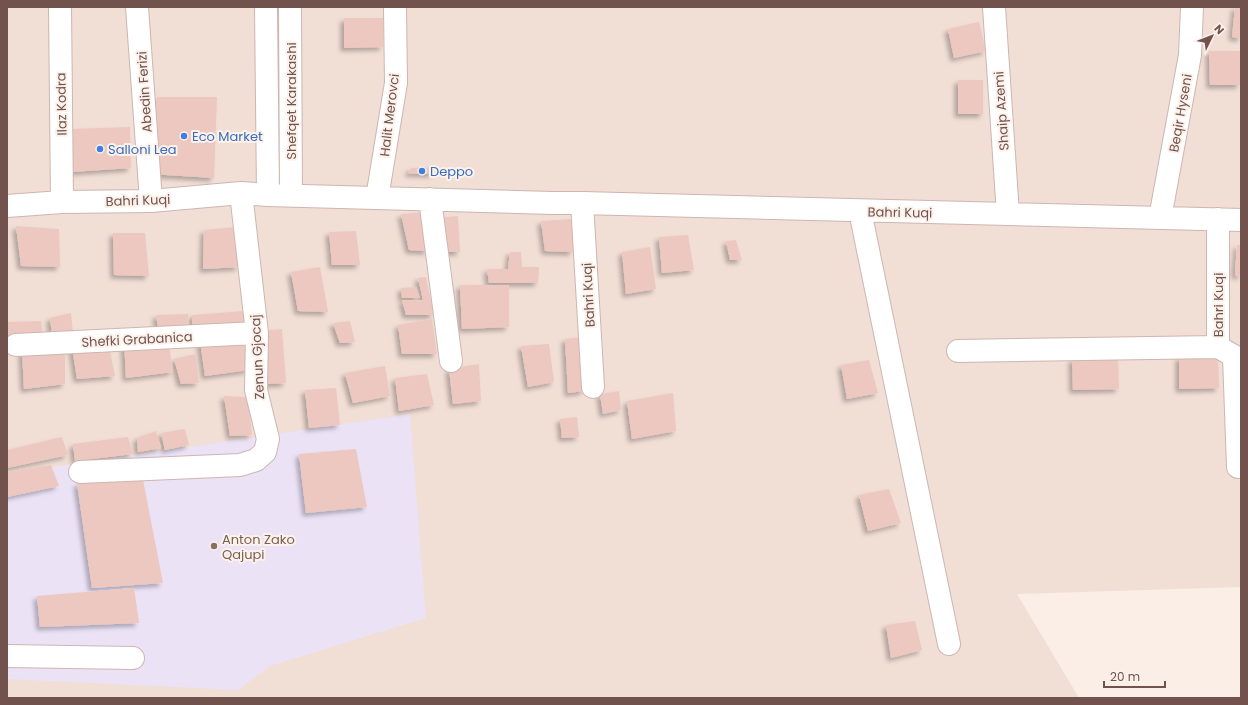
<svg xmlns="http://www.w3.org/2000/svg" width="1248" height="705" viewBox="0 0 1248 705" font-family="Poppins,sans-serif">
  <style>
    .residential { fill: #f1ded5 }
    .education { fill: #ebe2f6 }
    .building { fill: #edc8c0; filter: url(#shadow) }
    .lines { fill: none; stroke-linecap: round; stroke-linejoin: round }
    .minor-casing { stroke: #cdb6b0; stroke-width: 24 }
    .minor { stroke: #fff; stroke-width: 22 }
    .shop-dot { fill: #3f7fe0; stroke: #fdf2eb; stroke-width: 1.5 }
    .education-dot { fill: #8d6e63; stroke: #fdf2eb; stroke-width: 1.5 }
    .labels { text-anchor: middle; stroke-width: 4; stroke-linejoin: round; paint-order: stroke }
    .street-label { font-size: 13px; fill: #71524d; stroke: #fdf2eb }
    .shop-label { font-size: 13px; fill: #366cbe; stroke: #fdf2eb; text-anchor: start }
    .education-label { font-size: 13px; fill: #785e54; stroke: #fdf2eb; text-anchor: start }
  </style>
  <defs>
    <filter id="shadow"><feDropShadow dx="-3.5" dy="3.5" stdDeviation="2" flood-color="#0004"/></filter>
  </defs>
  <rect width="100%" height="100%" fill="#faeee6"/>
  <path class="residential" d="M 7,7 L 1241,7 L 1241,587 L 1017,594 L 1079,698 L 7,698 Z"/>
  <path class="education" d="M 410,414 L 426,618 L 270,666 L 238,690 L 7,679 L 7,474 Z"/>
  <path class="building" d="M 1235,7 L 1241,7 L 1241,38 L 1232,37 Z
    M 344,18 L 383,18 L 383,47 L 344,48 Z
    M 979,22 L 986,51 L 954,58 L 948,29 Z
    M 1209,51 L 1240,51 L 1240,85 L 1210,85 Z
    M 958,80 L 983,80 L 983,114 L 958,114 Z
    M 157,97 L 217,97 L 214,178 L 150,174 Z
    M 130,127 L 131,168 L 71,172 L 70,129 Z
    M 435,167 L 432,174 L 408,173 L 411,168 Z
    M 426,212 L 428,251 L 409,250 L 401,214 Z
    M 458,216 L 460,252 L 441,252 L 437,218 Z
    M 572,219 L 573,252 L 545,251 L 541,221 Z
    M 16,226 L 59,229 L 60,267 L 21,266 Z
    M 236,227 L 239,267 L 203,269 L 204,230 Z
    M 356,231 L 360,265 L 332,265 L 329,232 Z
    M 113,233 L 145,233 L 149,276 L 114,275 Z
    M 688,235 L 694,270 L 662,273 L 659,237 Z
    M 736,240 L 742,260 L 730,260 L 726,241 Z
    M 1237,245 L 1241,245 L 1241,276 L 1235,275 Z
    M 650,247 L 656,289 L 626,294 L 622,252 Z
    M 510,252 L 521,252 L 522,267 L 539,267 L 538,283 L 489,283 L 487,269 L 508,269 Z
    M 320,267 L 328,312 L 298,311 L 291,272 Z
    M 426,277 L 434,315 L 406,315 L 402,300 L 423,300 L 418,278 Z
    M 460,285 L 509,285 L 509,327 L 462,329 Z
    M 416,287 L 420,298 L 402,298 L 401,288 Z
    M 243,311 L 247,328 L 192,330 L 192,315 Z
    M 71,313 L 73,334 L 52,335 L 50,318 Z
    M 188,314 L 189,332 L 159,333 L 156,315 Z
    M 432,319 L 437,354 L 402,354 L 398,325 Z
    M 41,321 L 43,337 L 7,341 L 7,322 Z
    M 350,321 L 355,342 L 340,343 L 333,323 Z
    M 282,329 L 286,383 L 268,384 L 262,331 Z
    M 242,336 L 249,370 L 205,376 L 200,341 Z
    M 582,337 L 584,391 L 568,393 L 565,339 Z
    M 168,338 L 173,372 L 126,378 L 124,340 Z
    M 549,344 L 554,382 L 528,387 L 521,346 Z
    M 109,346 L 115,376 L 77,379 L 72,347 Z
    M 65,350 L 65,384 L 24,389 L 22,351 Z
    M 196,354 L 199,383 L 181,384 L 174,359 Z
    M 1218,356 L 1219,388 L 1179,389 L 1179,357 Z
    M 1118,357 L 1119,389 L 1073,390 L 1072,359 Z
    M 869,360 L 878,393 L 847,399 L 841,365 Z
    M 479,364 L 481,401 L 453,404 L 449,369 Z
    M 385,366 L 390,396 L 353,403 L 345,373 Z
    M 427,374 L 434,405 L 399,411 L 395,378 Z
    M 336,388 L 340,425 L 309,428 L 305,390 Z
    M 619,391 L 621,410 L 603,414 L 600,394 Z
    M 673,393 L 676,431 L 632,439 L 627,401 Z
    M 224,396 L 248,397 L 252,435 L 230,436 Z
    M 577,417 L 579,437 L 562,438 L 560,419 Z
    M 185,429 L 189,445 L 165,450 L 161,433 Z
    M 156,431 L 161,448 L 138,452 L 137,438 Z
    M 62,437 L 68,455 L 7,468 L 7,450 Z
    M 128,437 L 133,454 L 75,461 L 73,444 Z
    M 356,449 L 367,507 L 306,513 L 299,454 Z
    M 51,465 L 59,486 L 7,497 L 7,472 Z
    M 143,480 L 163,583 L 92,588 L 77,483 Z
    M 889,489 L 901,523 L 868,531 L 859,495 Z
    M 134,588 L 139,623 L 40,627 L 37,596 Z
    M 915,621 L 922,650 L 891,658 L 886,625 Z"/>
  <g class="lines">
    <defs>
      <path id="minor" d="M 60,7 L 62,202
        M 137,7 L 151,201
        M 266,7 L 268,195
        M 290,7 L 291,195
        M 994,7 L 1008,214
        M 377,198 L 396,83 L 395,7
        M 430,199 L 451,361
        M 582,203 L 593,387
        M 7,206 L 62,202 L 151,201 L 241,193 L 268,195 L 552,203 L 582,203 L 1241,220
        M 860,211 L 949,644
        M 1160,218 L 1190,55 L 1192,7
        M 16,345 L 257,333
        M 1218,347 L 1234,356 L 1238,467
        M 958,351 L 1218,347 L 1218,219
        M 80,472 L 240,465 L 256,460 L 265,452 L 268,439 L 256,390 L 257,333 L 241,193
        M 7,656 L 133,658"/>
    </defs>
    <use href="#minor" class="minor-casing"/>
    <use href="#minor" class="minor"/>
  </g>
  <g class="shop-dot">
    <circle cx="184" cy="136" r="4"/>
    <circle cx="100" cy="149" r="4"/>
    <circle cx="422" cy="171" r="4"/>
  </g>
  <circle class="education-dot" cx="214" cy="546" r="4"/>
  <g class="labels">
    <g class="street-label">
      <text transform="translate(144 92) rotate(-94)" y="5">Abedin Ferizi</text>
      <text transform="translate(291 101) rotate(-90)" y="5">Shefqet Karakashi</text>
      <text transform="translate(61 104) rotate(-91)" y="5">Ilaz Kodra</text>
      <text transform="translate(1001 111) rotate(-94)" y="5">Shaip Azemi</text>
      <text transform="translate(1180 113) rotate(-80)" y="5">Beqir Hyseni</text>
      <text transform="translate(389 115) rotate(-83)" y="5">Halit Merovci</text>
      <text transform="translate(138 200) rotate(-2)" y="5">Bahri Kuqi</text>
      <text transform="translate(900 212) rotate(1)" y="5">Bahri Kuqi</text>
      <text transform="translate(588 295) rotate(-93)" y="5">Bahri Kuqi</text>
      <text transform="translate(1218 305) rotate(-90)" y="5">Bahri Kuqi</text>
      <text transform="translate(137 339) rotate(-3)" y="5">Shefki Grabanica</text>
      <text transform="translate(257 357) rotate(-93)" y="5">Zenun Gjocaj</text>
    </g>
    <g class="shop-label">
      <text x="192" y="141">Eco Market</text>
      <text x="108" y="154">Salloni Lea</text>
      <text x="430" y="176">Deppo</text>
    </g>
    <g class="education-label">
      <text x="222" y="544">Anton Zako<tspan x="222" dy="15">Qajupi</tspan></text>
    </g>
  </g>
  <rect width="1248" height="705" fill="none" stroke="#71524d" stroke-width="16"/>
  <g transform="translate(1212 36) rotate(47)" stroke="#fdf2eb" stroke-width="3" paint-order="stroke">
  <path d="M0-3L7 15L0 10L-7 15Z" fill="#71524d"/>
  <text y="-6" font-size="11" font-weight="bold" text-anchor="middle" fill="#71524d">N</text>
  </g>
  <path d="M1104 681v6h61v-6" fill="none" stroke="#71524d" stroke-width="2"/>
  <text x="1110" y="681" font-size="12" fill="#71524d" stroke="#fdf2eb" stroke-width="3" paint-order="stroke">20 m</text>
</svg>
